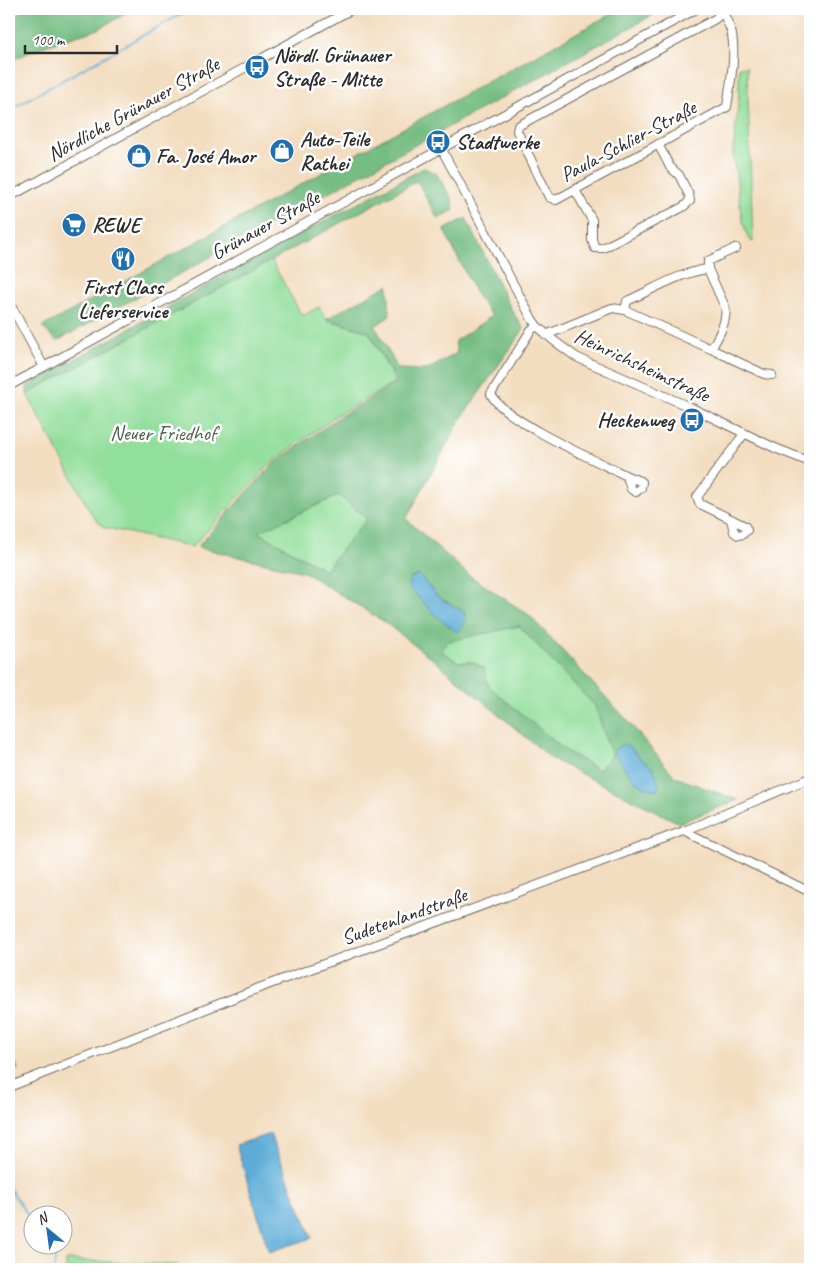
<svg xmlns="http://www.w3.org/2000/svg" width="819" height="1278" viewBox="0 0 819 1278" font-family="Caveat,sans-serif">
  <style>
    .green { fill: #92de9b; stroke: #5e8463 }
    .forest { fill: #75bd83; stroke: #507457; fill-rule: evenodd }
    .water { fill: #5cacd7; stroke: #446c81 }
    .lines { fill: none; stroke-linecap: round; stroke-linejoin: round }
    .stream { stroke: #5cacd7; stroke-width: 2 }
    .minor-casing { stroke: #71695f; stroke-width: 10 }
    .minor { stroke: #fff; stroke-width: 8 }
    .labels { text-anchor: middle; stroke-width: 5; stroke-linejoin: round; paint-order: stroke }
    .poi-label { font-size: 21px; font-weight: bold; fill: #2b2b2b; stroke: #fff; text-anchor: start }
    .street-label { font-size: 21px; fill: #2b2b2b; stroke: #fff }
    .park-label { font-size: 21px; fill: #4a614d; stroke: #fff }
  </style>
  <rect width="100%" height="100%" fill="#fff"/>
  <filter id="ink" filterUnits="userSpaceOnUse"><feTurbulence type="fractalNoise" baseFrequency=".02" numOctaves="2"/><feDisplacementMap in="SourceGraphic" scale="10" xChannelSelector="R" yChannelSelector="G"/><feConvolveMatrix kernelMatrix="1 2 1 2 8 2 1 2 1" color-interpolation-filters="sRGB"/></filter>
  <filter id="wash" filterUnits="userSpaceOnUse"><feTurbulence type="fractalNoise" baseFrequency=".0096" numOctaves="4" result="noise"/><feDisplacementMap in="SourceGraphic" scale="20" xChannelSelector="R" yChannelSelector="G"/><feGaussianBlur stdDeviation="1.12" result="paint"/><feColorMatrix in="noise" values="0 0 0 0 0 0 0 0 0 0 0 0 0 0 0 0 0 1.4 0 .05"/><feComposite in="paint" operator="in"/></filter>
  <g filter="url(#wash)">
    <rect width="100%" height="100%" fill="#f3ddc0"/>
    <path class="green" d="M 739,67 L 747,67 L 753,242 L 749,240 L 742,220 L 733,152 L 739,96 Z
      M 271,260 L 302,316 L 319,307 L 326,319 L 369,332 L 395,382 L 334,417 L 271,463 L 192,547 L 103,527 L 93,516 L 85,502 L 27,394 Z
      M 339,495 L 367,519 L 325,570 L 258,532 Z
      M 519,626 L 595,706 L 612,756 L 598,770 L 566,751 L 489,687 L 473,662 L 458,662 L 439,650 L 448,641 Z
      M 66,1260 L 178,1265 L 179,1269 L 66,1269 Z"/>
    <path class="forest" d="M 25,9 L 134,9 L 96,30 L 48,45 L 9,61 L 9,21 Z
      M 620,9 L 664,9 L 57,341 L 42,327 Z
      M 424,168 L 436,173 L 452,199 L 454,210 L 438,219 L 417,181 L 27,394 L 27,386 L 250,261 Z
      M 466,218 L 512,311 L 524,329 L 460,420 L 406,519 L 470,576 L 529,615 L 628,721 L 675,777 L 738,800 L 679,823 L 552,759 L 435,661 L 383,621 L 304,572 L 197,547 L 273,464 L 336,419 L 397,382 L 369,332 L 326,319 L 388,285 L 390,316 L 375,326 L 398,369 L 427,370 L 457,353 L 455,341 L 492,316 L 477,296 L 444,230 ZM 339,495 L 367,519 L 325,570 L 258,532 ZM 419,575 L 438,597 L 464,612 L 458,632 ZM 519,626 L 595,706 L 612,756 L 598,770 L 566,751 L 489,687 L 484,668 L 473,662 L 458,662 L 440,650 L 449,641 ZM 630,747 L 639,757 L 654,769 L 625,767 L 614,754 Z"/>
    <path class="water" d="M 419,575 L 438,597 L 464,612 L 466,621 L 458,633 L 436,616 L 408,587 L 410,578 Z
      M 623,744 L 630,747 L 639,757 L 654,769 L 659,785 L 657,790 L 647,788 L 635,781 L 614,754 L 615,749 Z
      M 9,1046 L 18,1069 L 9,1073 Z
      M 270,1134 L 312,1238 L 269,1252 L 236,1145 Z"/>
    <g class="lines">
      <path class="stream" d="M 9,110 L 167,22 L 189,9
        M 9,1188 L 32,1221
        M 53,1246 L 56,1249 L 54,1269"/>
    </g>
  </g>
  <g filter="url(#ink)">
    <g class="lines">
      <defs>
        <path id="minor" d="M 721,9 C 725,17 730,25 732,35 C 736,57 730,84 727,107 L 556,200 L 549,197 L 517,131 L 518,126 L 715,19 L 723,12
          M 441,148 L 532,319 L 537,326 L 553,340 L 576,357 L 692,408 L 775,448 L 810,462
          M 575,190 L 592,220 L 592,240 L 595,248 L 603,248 L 683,207 L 690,201 L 689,195 L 679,175 L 670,167 L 658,144
          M 9,197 L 352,9
          M 708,269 L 708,261 L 736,248
          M 9,302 L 44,367
          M 537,326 L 531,330 L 491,394 C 502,420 599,462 627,476 L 631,489 L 636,492 L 641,488 L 642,482 L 627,476
          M 546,335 L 612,308 L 625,310 L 627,301 C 652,290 681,272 708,269 L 725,307 C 728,321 718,337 711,349 L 625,310
          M 711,349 L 764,374 L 772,375
          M 9,386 L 696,9
          M 731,519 L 734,532 L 738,535 L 743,534 L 747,530 L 745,526 L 731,519 L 700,504 L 697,497 L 744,434
          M 684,831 L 810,892
          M 9,1087 L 259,988 L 684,831 L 810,778"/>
      </defs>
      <use href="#minor" class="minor-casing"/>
      <use href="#minor" class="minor"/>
    </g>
  </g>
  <defs>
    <symbol id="bus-disc" viewBox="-11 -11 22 22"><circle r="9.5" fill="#1f6fb2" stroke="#fff"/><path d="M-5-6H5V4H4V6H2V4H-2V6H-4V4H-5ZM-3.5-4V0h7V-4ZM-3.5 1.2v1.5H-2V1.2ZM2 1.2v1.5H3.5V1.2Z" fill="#fff"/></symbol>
    <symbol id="shop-disc" viewBox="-11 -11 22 22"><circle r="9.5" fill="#1f6fb2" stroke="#fff"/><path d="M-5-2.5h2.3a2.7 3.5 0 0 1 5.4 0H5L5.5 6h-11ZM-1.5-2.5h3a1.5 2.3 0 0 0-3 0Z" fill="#fff"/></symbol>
    <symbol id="supermarket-disc" viewBox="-11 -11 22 22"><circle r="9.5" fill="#1f6fb2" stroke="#fff"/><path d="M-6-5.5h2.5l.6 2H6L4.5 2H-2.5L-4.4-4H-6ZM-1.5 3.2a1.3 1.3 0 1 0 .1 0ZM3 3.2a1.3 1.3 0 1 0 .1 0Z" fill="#fff"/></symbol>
    <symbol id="restaurant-disc" viewBox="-11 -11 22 22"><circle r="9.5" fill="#1f6fb2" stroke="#fff"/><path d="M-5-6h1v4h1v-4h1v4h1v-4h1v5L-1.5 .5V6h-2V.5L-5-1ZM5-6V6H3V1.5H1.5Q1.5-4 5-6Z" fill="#fff"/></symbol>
  </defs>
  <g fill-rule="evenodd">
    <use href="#bus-disc" x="243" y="53" width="28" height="28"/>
    <use href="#bus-disc" x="424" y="128" width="28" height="28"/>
    <use href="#shop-disc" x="268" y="137" width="28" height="28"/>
    <use href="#shop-disc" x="125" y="142" width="28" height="28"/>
    <use href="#supermarket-disc" x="60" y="211" width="28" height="28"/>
    <use href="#restaurant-disc" x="109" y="245" width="28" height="28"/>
    <use href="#bus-disc" x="678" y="406" width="28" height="28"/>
  </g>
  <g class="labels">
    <g class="poi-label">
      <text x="274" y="62">Nördl. Grünauer<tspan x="274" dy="24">Straße - Mitte</tspan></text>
      <text x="300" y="146">Auto-Teile<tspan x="300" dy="24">Rathei</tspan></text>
      <text x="456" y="149">Stadtwerke</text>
      <text x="156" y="163">Fa. José Amor</text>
      <text x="92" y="232">REWE</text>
      <text x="123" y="294" text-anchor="middle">First Class<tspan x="123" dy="24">Lieferservice</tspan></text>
      <text x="674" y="427" text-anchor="end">Heckenweg</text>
    </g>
    <g class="street-label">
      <text transform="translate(133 109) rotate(-29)" y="7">Nördliche Grünauer Straße</text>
      <text transform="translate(628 141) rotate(-28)" y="7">Paula-Schlier-Straße</text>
      <text transform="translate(265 225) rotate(-29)" y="7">Grünauer Straße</text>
      <text transform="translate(642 365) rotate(25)" y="7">Heinrichsheimstraße</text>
      <text transform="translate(404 916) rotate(-20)" y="7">Sudetenlandstraße</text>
    </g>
    <g class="park-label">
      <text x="163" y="440">Neuer Friedhof</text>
    </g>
  </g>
  <rect width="819" height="1278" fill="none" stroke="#fff" stroke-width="30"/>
  <g transform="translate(48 1230) rotate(331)"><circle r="24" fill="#ffffff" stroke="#aaaaaa"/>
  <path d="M0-4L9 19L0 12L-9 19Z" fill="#1f6fb2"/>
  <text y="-8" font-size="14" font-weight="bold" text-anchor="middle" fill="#2b2b2b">N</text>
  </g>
  <path d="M25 45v8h92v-8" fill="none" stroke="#2b2b2b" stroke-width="2.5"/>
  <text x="32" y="45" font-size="15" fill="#2b2b2b" stroke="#ffffff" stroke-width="4" paint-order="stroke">100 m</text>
</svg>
